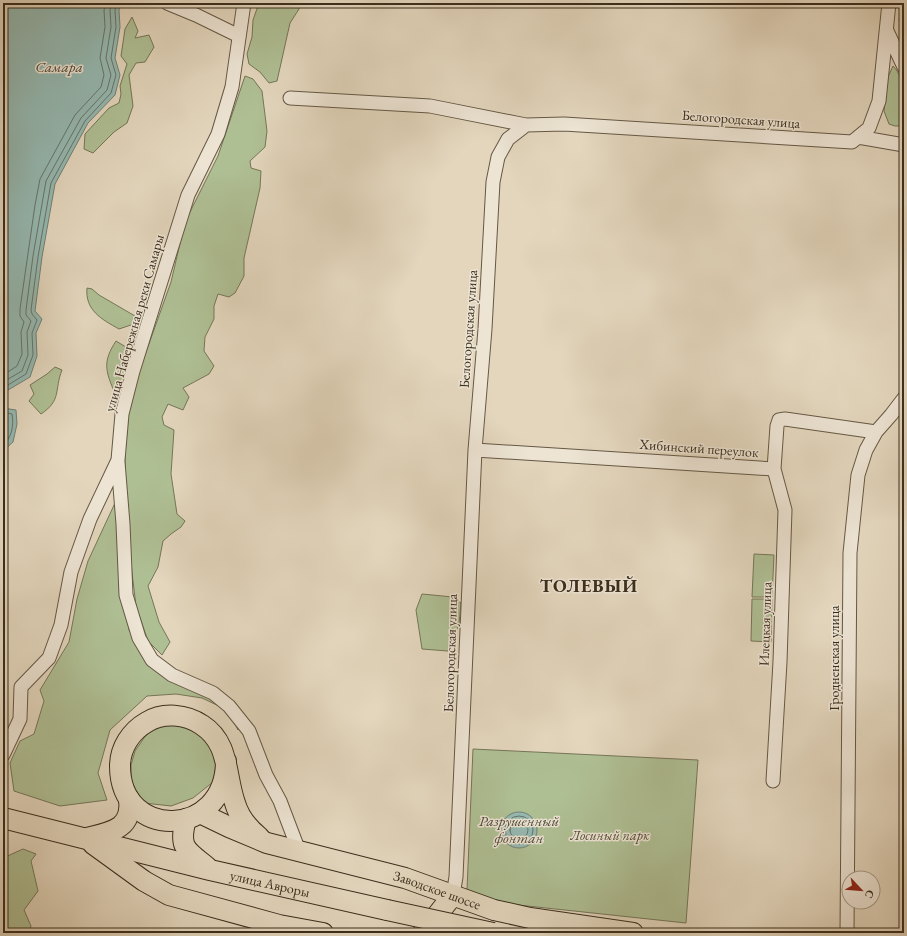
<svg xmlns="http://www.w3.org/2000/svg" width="907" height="936" viewBox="0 0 907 936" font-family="'EB Garamond',serif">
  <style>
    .green { fill: #afbf94; stroke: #757658 }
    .water { fill: #95b9b2; stroke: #718176 }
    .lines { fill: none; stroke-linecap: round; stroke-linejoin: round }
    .shore { stroke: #687468; stroke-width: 1 }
    .minor-casing { stroke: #655845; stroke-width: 15 }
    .primary-casing { stroke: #3b2e1d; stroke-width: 22 }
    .minor { stroke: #ede4d4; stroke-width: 13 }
    .primary { stroke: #e3d6bd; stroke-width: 20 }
    .primary-bridge-casing { stroke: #3b2e1d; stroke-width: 22; stroke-linecap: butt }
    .primary-bridge { stroke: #e3d6bd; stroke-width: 20 }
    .labels { text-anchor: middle; stroke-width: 3; stroke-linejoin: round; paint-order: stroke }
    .street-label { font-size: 14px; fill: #3b2e1d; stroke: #ede4d4 }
    .park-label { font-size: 14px; font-style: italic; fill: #524b35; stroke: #ede4d4 }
    .water-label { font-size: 15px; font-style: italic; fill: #4d4a3b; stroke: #ede4d4 }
    .district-label { font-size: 18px; font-weight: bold; letter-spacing: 1px; fill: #3b2e1d; stroke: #ede4d4 }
  </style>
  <rect width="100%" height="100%" fill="#e3d6bd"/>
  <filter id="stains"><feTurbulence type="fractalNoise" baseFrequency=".005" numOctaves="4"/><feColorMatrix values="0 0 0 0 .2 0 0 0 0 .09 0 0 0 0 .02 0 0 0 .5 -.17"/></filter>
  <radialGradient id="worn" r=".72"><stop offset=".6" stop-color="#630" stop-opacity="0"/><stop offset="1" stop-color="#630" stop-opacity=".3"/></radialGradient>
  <path class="green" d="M 259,3 L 298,3 L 299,9 L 290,23 L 277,81 L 269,83 L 260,72 L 249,64 L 247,54 L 252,37 L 253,20 Z
    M 903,3 L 904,3 L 904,29 L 899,20 Z
    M 132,17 L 138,31 L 135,38 L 149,35 L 154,47 L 145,62 L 136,63 L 129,75 L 133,106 L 127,123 L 114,132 L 93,153 L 84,149 L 85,134 L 109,108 L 119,103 L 121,94 L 120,86 L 127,64 L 121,56 L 125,29 Z
    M 893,66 C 907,80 904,107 904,126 L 895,126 L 889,124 L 884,111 L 888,77 Z
    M 245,76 L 253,79 L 262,91 L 267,131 L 265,147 L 250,161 L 251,168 L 261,171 L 260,188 L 244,258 L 244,276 L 235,293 L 229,297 L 218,294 L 214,306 L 214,319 L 205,337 L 204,351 L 214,366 L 209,374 L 183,388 L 189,397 L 183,410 L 168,404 L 162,417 L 164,425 L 174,430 L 171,474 L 177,514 L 185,521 L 181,527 L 171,534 L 163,541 L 158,567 L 148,586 L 159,622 L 170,642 L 162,655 L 148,641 L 136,606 L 131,564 L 125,477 L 125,454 L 129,408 L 140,369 L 171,282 L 185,222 L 218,156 Z
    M 87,288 L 92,289 L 99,295 L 135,316 L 137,323 L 119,329 C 101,319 85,310 87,288 Z
    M 116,341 L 129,349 L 130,359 L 120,393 L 114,391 C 105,370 103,361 116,341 Z
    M 55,367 L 62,370 C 54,390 62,400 41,414 L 29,401 L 34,394 L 30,385 L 47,374 Z
    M 122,488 L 122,577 L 129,630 L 145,655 L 192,684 L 234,711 L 238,730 L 232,718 L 221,707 L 202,698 L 176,694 L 147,696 L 110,730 L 98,773 L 107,800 L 60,806 L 14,791 L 10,763 L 20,741 L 34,734 L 44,701 L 40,690 L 69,642 L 77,599 L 88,561 Z
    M 754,554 L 774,555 L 772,597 L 752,597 Z
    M 422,594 L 453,597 L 461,603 L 459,624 L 448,651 L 422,649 L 416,610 Z
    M 752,599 L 772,599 L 771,642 L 751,641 Z
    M 162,725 L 186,725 L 206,738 L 217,761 L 213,782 L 193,798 L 171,806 L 144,803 L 136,797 L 131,778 L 131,765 L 135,751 L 146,735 Z
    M 473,749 L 698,760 L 686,923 L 490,902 L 467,890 Z
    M 23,849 L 36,854 L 31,861 L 38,891 L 24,910 L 31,926 L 29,933 L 3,933 L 3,858 Z"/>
  <path class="water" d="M 3,3 L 122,3 L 119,10 L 120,27 L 115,58 L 120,75 L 115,95 L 88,123 L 55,184 L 42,257 L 35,311 L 42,319 L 36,333 L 37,356 L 30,377 L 3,393 Z
    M 3,408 L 16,410 L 17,424 L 13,442 L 3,451 Z
    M501 830a18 18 0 1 1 36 0a18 18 0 1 1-36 0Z"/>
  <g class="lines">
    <path class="shore" d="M 3,375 L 17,366 L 22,354 L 21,332 L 24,322 L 20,316 L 20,309 L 35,205 L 40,179 L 75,115 L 101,87 L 104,75 L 100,58 L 105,27 L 104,10 L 106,3
      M 3,382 L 22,371 L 28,355 L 27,332 L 31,321 L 26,315 L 26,310 L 33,256 L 46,181 L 81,118 L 107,90 L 111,75 L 106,58 L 111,27 L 110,10 L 112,3
      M 3,388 L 26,374 L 33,355 L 32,333 L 37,320 L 32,314 L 31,310 L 38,257 L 51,183 L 85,121 L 111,93 L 116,75 L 111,58 L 116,27 L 115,10 L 118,3
      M 3,412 L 12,414 C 14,425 12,438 3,445
      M505 830a14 14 0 1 1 28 0a14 14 0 1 1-28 0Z
      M510 830a9 9 0 1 1 18 0a9 9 0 1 1-18 0Z"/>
    <defs>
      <path id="minor" d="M 167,3 L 196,15 L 239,36
        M 887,31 L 904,67
        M 290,98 L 430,106 L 526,125 L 564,124 L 852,142 L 869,128 L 879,101 L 889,3
        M 858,137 L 904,145
        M 475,450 L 774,469
        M 118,462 L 123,524 L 126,595 L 139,638 L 152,660 L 172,675 L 213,693 L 229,706 L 249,731 L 266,775 L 280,801 L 299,851
        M 3,755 L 20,719 L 21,687 L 49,658 L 61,625 L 71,572 L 90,519 L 118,460 L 122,414 L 133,371 L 188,195 L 218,134 L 232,87 L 244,3
        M 773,781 L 780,662 L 785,510 L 774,469 L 777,426 L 779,420 L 785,419 L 876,432
        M 453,895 L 456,877 L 475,450 L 485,329 L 493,182 L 498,157 L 508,139 L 526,125
        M 847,933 L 850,553 L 858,475 L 866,450 L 876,432 L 891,415 L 904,398"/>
      <g id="primary">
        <path d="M 226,761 C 226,839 120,841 120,766 C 120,748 131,731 147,722 C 163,712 186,714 202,725 C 230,743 225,775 235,803 C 239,817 248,828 259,837"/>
        <path id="s1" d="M 200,813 L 229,827 L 267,843 L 405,878 L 494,910 L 530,918 L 633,933"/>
        <path id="s2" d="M 3,818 L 210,870 L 387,910"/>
        <path d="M 186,819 C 178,848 186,850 207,867"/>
        <path d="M 87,838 C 111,832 133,829 129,799"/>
        <path d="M 93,844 L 144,881 L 169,895 L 279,925 L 323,933"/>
        <path d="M 423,933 L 453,895"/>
      </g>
    </defs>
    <use href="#minor" class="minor-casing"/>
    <use href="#primary" class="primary-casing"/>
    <use href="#minor" class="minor"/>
    <use href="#primary" class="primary"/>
    <defs>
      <path id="primary-bridge" d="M 387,910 L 493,933"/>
    </defs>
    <use href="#primary-bridge" class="primary-bridge-casing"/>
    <use href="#primary-bridge" class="primary-bridge"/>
  </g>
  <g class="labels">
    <g class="street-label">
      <text transform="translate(741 119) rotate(4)" y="5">Белогородская улица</text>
      <text transform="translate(134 323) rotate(-74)" y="5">улица Набережная реки Самары</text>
      <text transform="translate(468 329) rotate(-86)" y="5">Белогородская улица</text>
      <text transform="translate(699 448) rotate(4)" y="5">Хибинский переулок</text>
      <text transform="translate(765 624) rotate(-88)" y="5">Илецкая улица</text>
      <text transform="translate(450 653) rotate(-88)" y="5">Белогородская улица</text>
      <text transform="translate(834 658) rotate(-90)" y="5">Гродненская улица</text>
      <text dy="5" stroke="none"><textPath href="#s2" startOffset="275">улица Авроры</textPath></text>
      <text dy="5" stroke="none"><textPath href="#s1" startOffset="250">Заводское шоссе</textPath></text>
    </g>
    <g class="park-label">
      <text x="610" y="840">Лосиный парк</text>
    </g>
    <g class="water-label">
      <text x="59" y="72">Самара</text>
      <text x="519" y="826">Разрушенный<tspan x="519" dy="17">фонтан</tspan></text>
    </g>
    <g class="district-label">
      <text x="589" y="592">ТОЛЕВЫЙ</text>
    </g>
  </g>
  <rect width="907" height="936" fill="none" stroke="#e3d6bd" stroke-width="16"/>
  <rect x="4" y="4" width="899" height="928" fill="none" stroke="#3b2e1d" stroke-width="2"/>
  <rect x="8" y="8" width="891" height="920" fill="none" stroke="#3b2e1d"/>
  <g transform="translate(861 890) rotate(116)"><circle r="19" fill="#ede4d4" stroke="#a69b8b"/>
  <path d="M0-3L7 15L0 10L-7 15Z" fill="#8f2418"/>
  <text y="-6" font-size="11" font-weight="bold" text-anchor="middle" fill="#3b2e1d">С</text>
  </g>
  <rect width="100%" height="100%" filter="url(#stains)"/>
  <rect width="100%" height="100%" fill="url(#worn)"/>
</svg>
